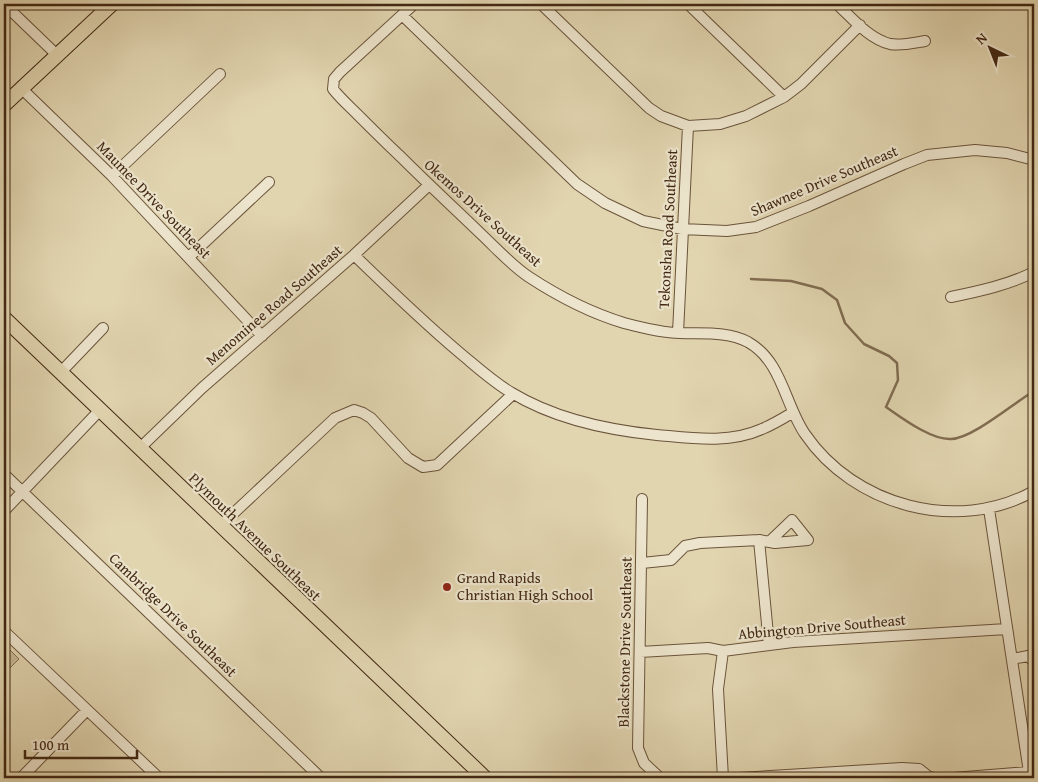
<svg xmlns="http://www.w3.org/2000/svg" width="1038" height="782" viewBox="0 0 1038 782" font-family="'Gentium Book Plus',serif">
  <style>
    .green { fill: #c6b895; stroke: #847054 }
    .lines { fill: none; stroke-linecap: round; stroke-linejoin: round }
    .stream { stroke: #816c51; stroke-width: 2.5 }
    .minor-casing { stroke: #6a533a; stroke-width: 12 }
    .major-casing { stroke: #422813; stroke-width: 16 }
    .minor { stroke: #ece4cc; stroke-width: 10 }
    .major { stroke: #e1d5b0; stroke-width: 14 }
    .poi-dot { fill: #8f2418; stroke: #ece4cc; stroke-width: 2 }
    .labels { text-anchor: middle; stroke-width: 4.5; stroke-linejoin: round; paint-order: stroke }
    .street-label { font-size: 15px; fill: #422813; stroke: #ece4cc }
    .poi-label { font-size: 15px; fill: #422813; stroke: #ece4cc; text-anchor: start }
  </style>
  <rect width="100%" height="100%" fill="#e1d5b0"/>
  <filter id="stains"><feTurbulence type="fractalNoise" baseFrequency=".004" numOctaves="4"/><feColorMatrix values="0 0 0 0 .2 0 0 0 0 .09 0 0 0 0 .02 0 0 0 .5 -.17"/></filter>
  <radialGradient id="worn" r=".72"><stop offset=".6" stop-color="#630" stop-opacity="0"/><stop offset="1" stop-color="#630" stop-opacity=".3"/></radialGradient>
  <path class="green" d="M 4,644 L 19,659 L 4,674 Z"/>
  <g class="lines">
    <path class="stream" d="M 751,279 L 791,281 L 822,289 L 837,300 L 845,323 L 864,344 L 889,356 L 897,363 L 898,380 L 886,407 C 902,418 931,440 951,439 C 972,439 1015,402 1034,391"/>
    <defs>
      <path id="minor" d="M 4,4 L 57,55
        M 414,4 L 340,72 L 334,79 L 333,89 C 340,98 349,106 357,114 C 372,129 386,143 401,157 C 427,183 454,208 480,233 C 496,248 511,265 529,277 C 558,296 591,313 624,323 C 639,327 665,333 680,333 C 703,334 727,331 748,342 C 782,361 785,405 805,434 C 854,506 957,534 1034,491
        M 541,4 L 649,108 L 661,116 L 688,126 L 720,124 L 746,116 L 784,97 L 801,84 L 860,25
        M 688,4 L 784,97
        M 837,4 C 852,18 869,39 890,44 C 901,46 913,43 925,41
        M 402,15 L 577,184 L 605,203 L 643,221 L 682,229 L 727,231 L 756,227 L 809,206 L 904,164 L 927,155 L 975,150 L 1007,153 L 1034,160
        M 21,88 L 112,176 L 262,336
        M 112,176 L 220,74
        M 354,255 C 389,289 423,322 460,353 C 477,367 493,382 512,393 C 555,419 607,430 657,435 C 691,438 729,444 762,429 C 772,425 782,419 792,413
        M 189,257 L 269,182
        M 951,297 C 980,291 1008,285 1034,272
        M 678,333 L 688,126
        M 60,373 L 103,328
        M 139,449 L 202,388 L 354,255 L 429,185
        M 4,474 L 321,778
        M 642,499 L 638,748 L 644,763 L 660,778
        M 989,509 L 1029,772 L 1033,778
        M 4,511 L 99,411
        M 220,526 L 335,418 L 354,410 L 363,413 L 371,418 L 408,458 L 423,467 L 437,465 L 513,394
        M 759,540 L 769,645
        M 642,563 L 671,560 L 685,546 L 700,543 L 759,540 L 775,543 L 808,540 L 792,520 L 769,542
        M 4,631 L 159,778
        M 723,651 L 718,689 L 723,778
        M 640,652 L 708,648 L 723,651 L 793,642 L 1007,629
        M 1012,659 L 1028,656 L 1034,662
        M 21,778 L 87,710
        M 739,778 L 902,768 L 919,769 L 929,777 L 934,778
        M 953,778 L 1029,772"/>
      <path id="major" d="M 4,105 L 112,4
        M 4,318 L 485,778"/>
    </defs>
    <use href="#minor" class="minor-casing"/>
    <use href="#major" class="major-casing"/>
    <use href="#minor" class="minor"/>
    <use href="#major" class="major"/>
  </g>
  <circle class="poi-dot" cx="447" cy="587" r="5"/>
  <g class="labels">
    <g class="street-label">
      <text transform="translate(824 181) rotate(-23)" y="5">Shawnee Drive Southeast</text>
      <text transform="translate(154 200) rotate(46)" y="5">Maumee Drive Southeast</text>
      <text transform="translate(483 213) rotate(42)" y="5">Okemos Drive Southeast</text>
      <text transform="translate(668 229) rotate(-87)" y="5">Tekonsha Road Southeast</text>
      <text transform="translate(274 305) rotate(-41)" y="5">Menominee Road Southeast</text>
      <text transform="translate(255 537) rotate(44)" y="5">Plymouth Avenue Southeast</text>
      <text transform="translate(173 615) rotate(44)" y="5">Cambridge Drive Southeast</text>
      <text transform="translate(822 627) rotate(-5)" y="5">Abbington Drive Southeast</text>
      <text transform="translate(625 642) rotate(-89)" y="5">Blackstone Drive Southeast</text>
    </g>
    <g class="poi-label">
      <text x="457" y="583">Grand Rapids<tspan x="457" dy="17">Christian High School</tspan></text>
    </g>
  </g>
  <rect width="1038" height="782" fill="none" stroke="#e1d5b0" stroke-width="20"/>
  <rect x="5" y="5" width="1028" height="772" fill="none" stroke="#422813" stroke-width="2.5"/>
  <rect x="10" y="10" width="1018" height="762" fill="none" stroke="#422813"/>
  <g transform="translate(990 48) rotate(317)" stroke="#ece4cc" stroke-width="4" paint-order="stroke">
  <path d="M0-4L9 19L0 12L-9 19Z" fill="#422813"/>
  <text y="-8" font-size="14" font-weight="bold" text-anchor="middle" fill="#422813">N</text>
  </g>
  <path d="M25 750v8h112v-8" fill="none" stroke="#422813" stroke-width="2.5"/>
  <text x="32" y="750" font-size="15" fill="#422813" stroke="#ece4cc" stroke-width="4" paint-order="stroke">100 m</text>
  <rect width="100%" height="100%" filter="url(#stains)"/>
  <rect width="100%" height="100%" fill="url(#worn)"/>
</svg>
